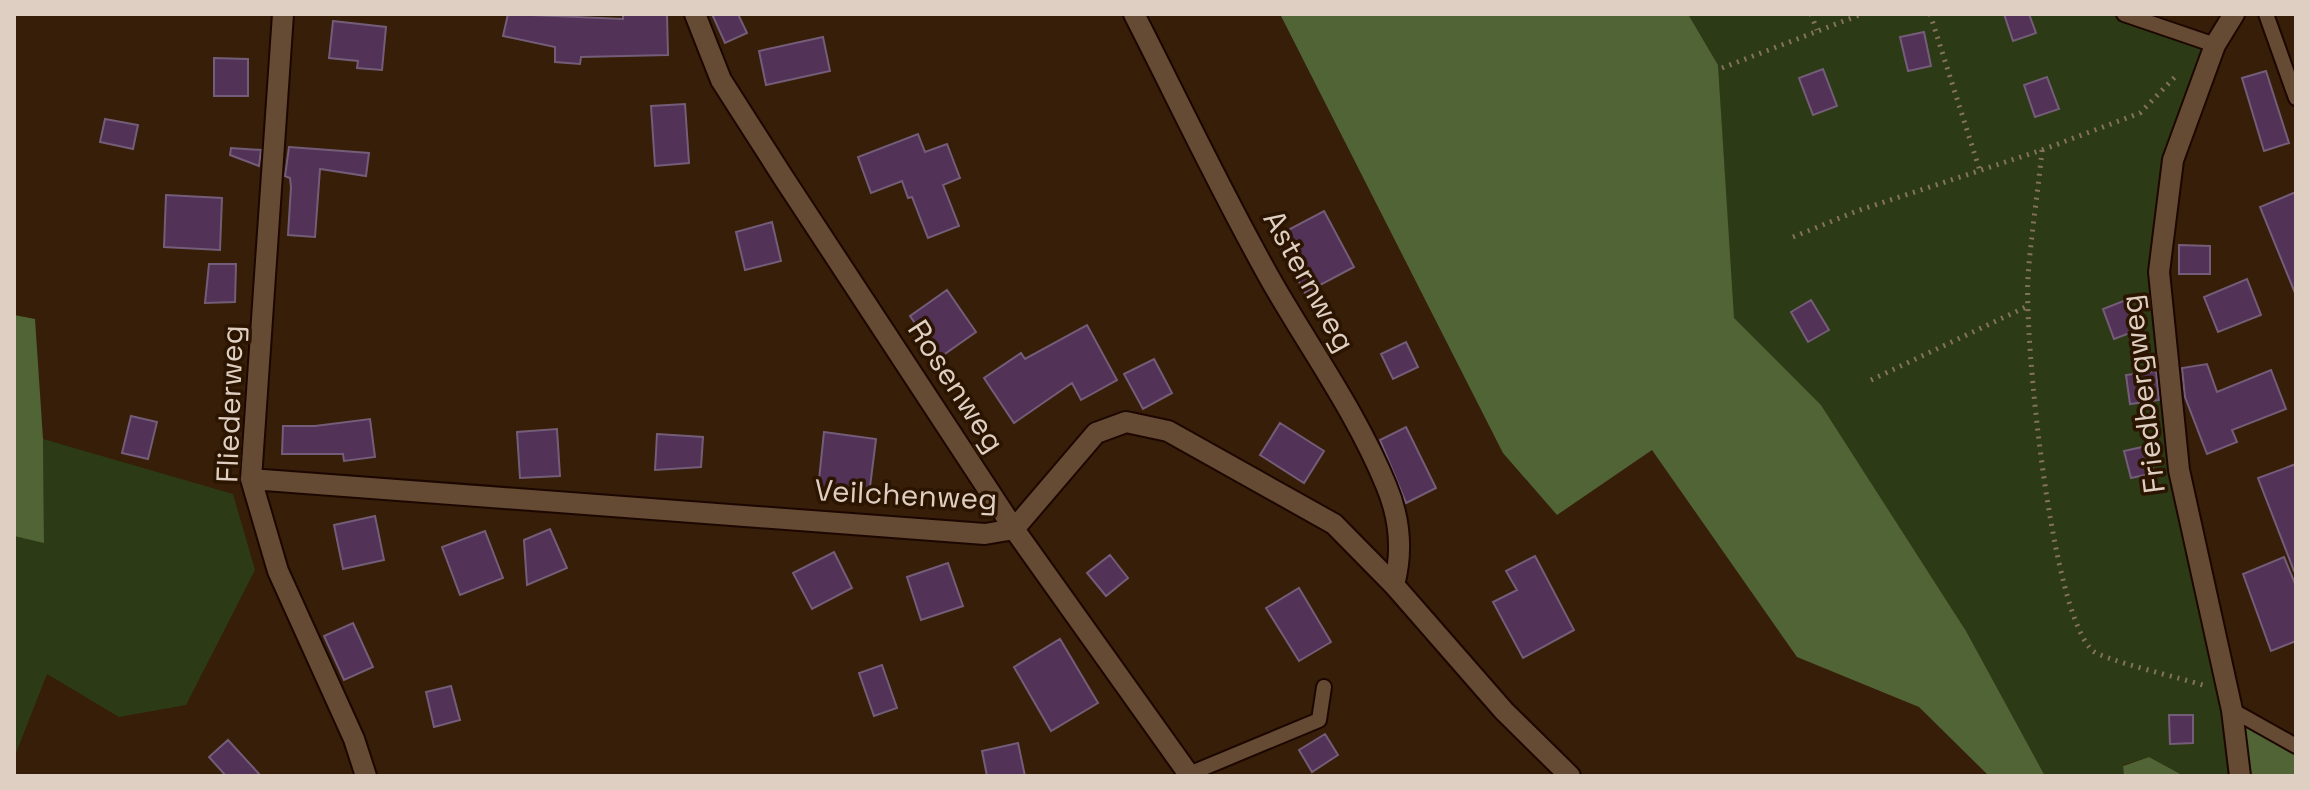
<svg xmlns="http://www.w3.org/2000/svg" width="2310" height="790" viewBox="0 0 2310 790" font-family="'Space Grotesk',sans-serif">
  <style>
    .green { fill: #2c3b15 }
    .forest { fill: #516436 }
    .building { fill: #523257; stroke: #745d78; stroke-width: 2 }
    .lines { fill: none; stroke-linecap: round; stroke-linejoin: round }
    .service-casing { stroke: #1c0700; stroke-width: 18 }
    .minor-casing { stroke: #1c0700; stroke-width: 24 }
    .path { stroke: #85715f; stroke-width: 5; stroke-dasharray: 2 6; stroke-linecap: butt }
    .service { stroke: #654a34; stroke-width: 14 }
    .minor { stroke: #654a34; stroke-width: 20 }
    .labels { text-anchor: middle; stroke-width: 7; stroke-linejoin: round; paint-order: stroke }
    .street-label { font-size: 30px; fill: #dfcfc2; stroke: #2b1501 }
  </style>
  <rect width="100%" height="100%" fill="#361e08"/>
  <path class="green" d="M 1688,14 L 2124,14 L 2215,45 L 2173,160 L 2164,331 L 2240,776 L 2184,776 L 2149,757 L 2123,765 L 2124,776 L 2045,776 L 1966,631 L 1821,405 L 1733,318 L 1718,65 Z
    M 43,439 L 233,494 L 255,570 L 186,705 L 119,717 L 47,674 L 14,758 L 14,536 L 44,542 Z"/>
  <path class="forest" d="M 1280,14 L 1688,14 L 1718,65 L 1734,318 L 1821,405 L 1966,631 L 2045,776 L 1989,776 L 1919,707 L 1797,657 L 1652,450 L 1557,515 L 1503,453 Z
    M 14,315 L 35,319 L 43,439 L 44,543 L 14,536 Z
    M 2232,710 L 2296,746 L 2296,776 L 2240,776 Z
    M 2149,757 L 2184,776 L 2124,776 L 2123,766 Z"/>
  <path class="building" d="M 508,14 L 623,19 L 623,14 L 667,14 L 668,55 L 581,57 L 580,64 L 555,62 L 555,47 L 503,36 Z
    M 712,14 L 738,14 L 747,33 L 725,43 Z
    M 2004,14 L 2029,14 L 2036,33 L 2013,41 Z
    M 333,21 L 386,27 L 382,70 L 357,68 L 358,61 L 329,58 Z
    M 1924,32 L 1931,66 L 1908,71 L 1900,37 Z
    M 823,37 L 830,71 L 766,85 L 759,51 Z
    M 214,58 L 248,59 L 248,96 L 214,96 Z
    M 1823,69 L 1837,106 L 1813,115 L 1799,78 Z
    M 2266,71 L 2289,143 L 2264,151 L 2242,78 Z
    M 2047,77 L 2059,109 L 2035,117 L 2024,85 Z
    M 685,104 L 689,163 L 655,166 L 651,106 Z
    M 105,119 L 138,125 L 133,149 L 100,142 Z
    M 918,134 L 925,152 L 947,144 L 960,178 L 943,185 L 959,226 L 928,238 L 912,197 L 908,198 L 902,181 L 871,193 L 858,157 Z
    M 289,147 L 369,153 L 366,176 L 320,169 L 315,237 L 288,235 L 291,187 L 290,178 L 285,176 Z
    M 231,148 L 261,150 L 259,166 L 230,155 Z
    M 2296,192 L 2296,293 L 2295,293 L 2260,207 Z
    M 166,195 L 222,198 L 220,250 L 164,247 Z
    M 1324,211 L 1354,267 L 1305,293 L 1275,237 Z
    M 772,222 L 781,261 L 745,270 L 736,232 Z
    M 2179,245 L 2210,246 L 2210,274 L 2179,274 Z
    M 209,264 L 236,264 L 235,302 L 205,303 Z
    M 2247,279 L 2261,315 L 2218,332 L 2204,297 Z
    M 947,290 L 976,332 L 939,358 L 910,316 Z
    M 1811,300 L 1829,330 L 1808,342 L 1791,312 Z
    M 2126,300 L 2138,330 L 2114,339 L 2103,309 Z
    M 1087,325 L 1117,380 L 1081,400 L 1072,383 L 1014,423 L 984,378 L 1021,353 L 1025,359 Z
    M 1406,342 L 1418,367 L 1393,379 L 1381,354 Z
    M 1154,359 L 1172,393 L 1143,409 L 1124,374 Z
    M 2207,364 L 2217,392 L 2271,370 L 2286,409 L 2232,430 L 2237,442 L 2207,454 L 2185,397 L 2182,368 Z
    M 2156,371 L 2159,400 L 2130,404 L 2126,375 Z
    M 131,416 L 157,422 L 148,459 L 122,453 Z
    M 370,419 L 375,457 L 344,461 L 343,454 L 282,454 L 283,426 L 315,426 Z
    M 1280,423 L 1324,451 L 1304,483 L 1260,455 Z
    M 1406,427 L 1436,488 L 1406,503 L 1380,440 Z
    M 557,429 L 560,476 L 520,478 L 517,432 Z
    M 824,432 L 876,439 L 869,495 L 818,489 Z
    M 657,434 L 703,437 L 701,467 L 655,470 Z
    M 2147,446 L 2154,473 L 2131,478 L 2124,451 Z
    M 2296,464 L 2296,571 L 2294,571 L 2258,478 Z
    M 375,516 L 384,560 L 343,569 L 334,525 Z
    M 550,529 L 567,568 L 527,585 L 524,540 Z
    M 485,531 L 503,578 L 460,595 L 442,547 Z
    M 834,552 L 852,588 L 812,609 L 793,573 Z
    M 1110,555 L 1128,578 L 1106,596 L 1087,573 Z
    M 1535,556 L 1574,630 L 1523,658 L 1493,602 L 1517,590 L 1506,571 Z
    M 2284,557 L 2296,586 L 2296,641 L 2271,651 L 2243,574 Z
    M 948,563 L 963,606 L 921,620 L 907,577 Z
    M 1299,588 L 1331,642 L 1299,661 L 1266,608 Z
    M 353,623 L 373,667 L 344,680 L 324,636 Z
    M 1060,639 L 1098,703 L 1051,731 L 1014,667 Z
    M 882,665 L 897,708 L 874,716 L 859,673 Z
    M 451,686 L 460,720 L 434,727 L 426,692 Z
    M 2169,715 L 2193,715 L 2193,743 L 2170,744 Z
    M 1325,734 L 1338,755 L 1312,772 L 1299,750 Z
    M 228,740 L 261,776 L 226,776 L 209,757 Z
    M 1018,743 L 1025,776 L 987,776 L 982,751 Z"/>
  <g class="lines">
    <defs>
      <path id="service" d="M 2124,14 L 2215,45
        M 2266,14 L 2296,98
        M 2232,710 L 2296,746
        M 1189,774 L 1319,720 L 1324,687"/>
      <path id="minor" d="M 283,14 L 251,479 L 278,571 L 354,739 L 366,776
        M 695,14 L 721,80 L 783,177 L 1014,529 L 1190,776
        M 1134,14 C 1180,104 1223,196 1273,284 C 1311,350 1357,414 1386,485 C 1400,518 1403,551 1394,585
        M 2234,14 L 2215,45 L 2173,160 L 2159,272 L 2179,470 L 2232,710 L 2240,776
        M 251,479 L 985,534 L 1014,529 L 1096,433 L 1126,422 L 1168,431 L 1334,524 L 1394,585 L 1504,711 L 1570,776"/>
    </defs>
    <use href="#service" class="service-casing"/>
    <use href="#minor" class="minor-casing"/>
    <path class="path" d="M 1811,14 L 1817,30
      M 1930,14 L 1980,171
      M 1722,68 L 1862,14
      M 2042,150 C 2038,192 2031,235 2028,277 C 2024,337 2051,615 2093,651 C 2104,660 2184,679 2203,685
      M 1793,237 L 1857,211 L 2042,150 L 2140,113 L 2175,77
      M 1871,380 L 2028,306"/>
    <use href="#service" class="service"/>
    <use href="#minor" class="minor"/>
  </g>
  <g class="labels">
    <g class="street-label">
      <text transform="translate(1309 281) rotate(61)" y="10">Asternweg</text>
      <text transform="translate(956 386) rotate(57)" y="10">Rosenweg</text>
      <text transform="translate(2143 394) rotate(-97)" y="10">Friedbergweg</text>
      <text transform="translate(230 404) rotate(-88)" y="10">Fliederweg</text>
      <text transform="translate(906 495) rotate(3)" y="10">Veilchenweg</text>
    </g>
  </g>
  <rect width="2310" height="790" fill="none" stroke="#dfcfc2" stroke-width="32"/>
</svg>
